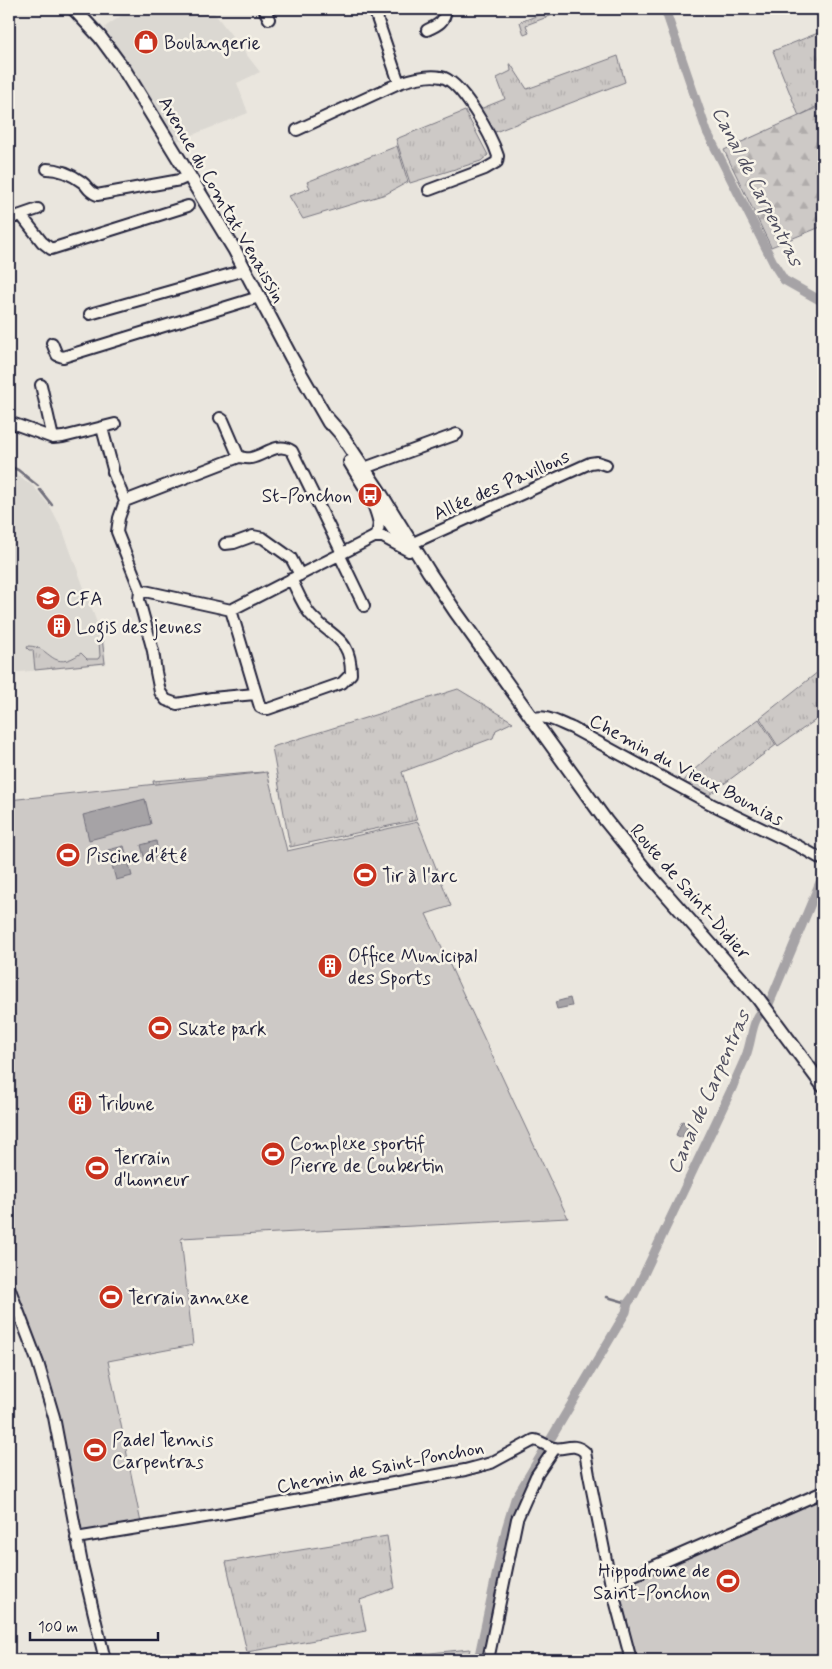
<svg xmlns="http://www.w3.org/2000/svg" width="832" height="1669" viewBox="0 0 832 1669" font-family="Mynerve,sans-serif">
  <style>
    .built { fill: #dbd8d2 }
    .grass { fill: url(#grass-tufts); stroke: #787680 }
    .forest { fill: url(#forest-firs); stroke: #787680 }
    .green { fill: #cdc9c6; stroke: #787680 }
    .water { fill: #a6a3a6; stroke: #716f7b }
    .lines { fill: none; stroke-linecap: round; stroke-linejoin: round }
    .stream { stroke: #716f7b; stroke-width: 2.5 }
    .canal { stroke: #a6a3a6; stroke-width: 9 }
    .minor-casing { stroke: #22223b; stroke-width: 14 }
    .major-casing { stroke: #22223b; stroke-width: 16 }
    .minor { stroke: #f7f3e8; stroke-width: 10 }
    .major { stroke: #f7f3e8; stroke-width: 12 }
    .labels { text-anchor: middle; stroke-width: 5; stroke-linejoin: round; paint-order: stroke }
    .poi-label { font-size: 19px; fill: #22223b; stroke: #f7f3e8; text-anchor: start }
    .street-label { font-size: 19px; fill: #22223b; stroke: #f7f3e8 }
    .water-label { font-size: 20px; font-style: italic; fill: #504f60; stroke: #f7f3e8 }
  </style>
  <defs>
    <pattern id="grass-tufts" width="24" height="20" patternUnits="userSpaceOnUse" patternTransform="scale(1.25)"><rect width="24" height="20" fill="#cdc9c6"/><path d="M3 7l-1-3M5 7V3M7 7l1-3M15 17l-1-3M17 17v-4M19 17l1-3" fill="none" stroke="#b0acab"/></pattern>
    <pattern id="forest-firs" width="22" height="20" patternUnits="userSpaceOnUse" patternTransform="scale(1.25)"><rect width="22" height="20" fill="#cdc9c6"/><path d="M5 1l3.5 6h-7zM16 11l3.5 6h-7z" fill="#b0acab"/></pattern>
  </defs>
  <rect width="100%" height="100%" fill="#eae6de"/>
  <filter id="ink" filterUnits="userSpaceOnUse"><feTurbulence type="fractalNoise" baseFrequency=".02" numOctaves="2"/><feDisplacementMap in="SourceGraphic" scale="10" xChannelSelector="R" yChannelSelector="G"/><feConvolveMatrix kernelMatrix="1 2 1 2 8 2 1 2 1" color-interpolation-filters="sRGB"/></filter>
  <g filter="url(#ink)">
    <path class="built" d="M 131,9 L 211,9 L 260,72 L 237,83 L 248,113 L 177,141 L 107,32 L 105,27 Z
      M 9,471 L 18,475 L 34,487 L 51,508 L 63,531 L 104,642 L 106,664 L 9,673 Z"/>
    <path class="grass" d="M 543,9 L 545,9 L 546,12 L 557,9 L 558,13 L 526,25 L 529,33 L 524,35 L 520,22 L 544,13 Z
      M 823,31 L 823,103 L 799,116 L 773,51 Z
      M 618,56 L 625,82 L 490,134 L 478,112 L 480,109 L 505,99 L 497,78 L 511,71 L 510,63 L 527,89 Z
      M 465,111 L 488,155 L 481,161 L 410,183 L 396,139 Z
      M 397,146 L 408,182 L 386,194 L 303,219 L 289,196 L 310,188 L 307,182 Z
      M 102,638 L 105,663 L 35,670 L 33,650 L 29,650 L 27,648 L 28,646 C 52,646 51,674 81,653 L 87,659 L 98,659 L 100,656 L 99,641 Z
      M 823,668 L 823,715 L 778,746 L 760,718 Z
      M 458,689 L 513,722 L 496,730 L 493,738 L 402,772 L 417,820 L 290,847 L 272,747 Z
      M 759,719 L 776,745 L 705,798 L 681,784 L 693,771 L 714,752 Z
      M 263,772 L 265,776 L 157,804 L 153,781 Z
      M 387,1536 L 395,1588 L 360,1600 L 366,1631 L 247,1652 L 226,1562 Z
      M 470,1649 L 467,1660 L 388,1660 L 390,1657 Z
      M 622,1653 L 624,1660 L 568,1660 Z"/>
    <path class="forest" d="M 823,105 L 823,226 L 771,247 L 724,150 Z"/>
    <path class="green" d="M 267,772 L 287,851 L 418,822 L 451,906 L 426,914 L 568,1218 L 181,1238 L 193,1345 L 108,1361 L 141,1523 L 81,1533 L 52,1397 L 41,1356 L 9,1274 L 9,800 Z
      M 823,1496 L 823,1660 L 637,1660 L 616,1599 L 620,1588 Z"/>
    <path class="water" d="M 145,799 L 151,824 L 89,840 L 83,815 Z
      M 156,841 L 159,857 L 145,860 L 141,845 Z
      M 124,846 L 132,876 L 116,880 L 108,850 Z
      M 570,998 L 572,1006 L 557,1009 L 555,1002 Z
      M 682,1121 L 689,1124 L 682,1138 L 676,1135 Z"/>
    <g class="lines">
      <path class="stream" d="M 9,466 L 18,470 L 38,486
        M 40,490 L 52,505
        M 607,1297 L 628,1303"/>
      <path class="canal" d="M 665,9 L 707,132 L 775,266 L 784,280 L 823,302
        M 478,1660 L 506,1529 L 515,1499 L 626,1312 L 628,1303 L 634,1295 L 733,1086 C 737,1075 743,1064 747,1053 C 754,1032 750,1020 769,1004 L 823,875"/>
      <defs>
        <path id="minor" d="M 374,9 L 399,83 C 411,79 428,74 441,77 C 461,80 492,137 498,156 L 497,162 L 485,169 L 429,190
          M 269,19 L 265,11 L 270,9
          M 427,30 C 438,25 445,22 446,9
          M 297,130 L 399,83
          M 47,169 C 59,169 71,174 82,182 C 89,187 86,190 97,195 L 180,180 L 189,176
          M 21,215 L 42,242 L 51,249 L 188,206
          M 9,219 L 38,209
          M 90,314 L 245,270
          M 52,343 L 57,355 L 63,357 L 259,297
          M 41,385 L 53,438
          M 220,418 L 223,420 L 239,457
          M 9,422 L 53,438 L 63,437 L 115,424
          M 102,428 L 113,469
          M 359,470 L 457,434
          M 113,472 L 125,501
          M 374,537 L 383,537 L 409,551
          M 225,544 L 234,543 L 253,536 L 263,538 L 291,558 L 300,575
          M 411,544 L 590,463 L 597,462 L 606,465
          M 339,554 L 364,606
          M 140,590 L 117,532 L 119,518 L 125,501 L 239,457 C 242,457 247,459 251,458 C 265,455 278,441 292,451 L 342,553
          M 140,590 L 231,610 L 374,537 C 383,527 377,516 373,504
          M 140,590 L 139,600 L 153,651 L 156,672 L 160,692 L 166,700 L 177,704 L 212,698 L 255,694
          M 231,610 L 260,707 L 264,709 L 268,709 L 342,683 L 351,674 C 351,636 331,638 310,614 C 302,604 297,590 291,579
          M 532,719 C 544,713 561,724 572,728 L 711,804 L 800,847 L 823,860
          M 9,1287 L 38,1363 L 54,1417 L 82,1564 L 105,1660
          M 76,1538 L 211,1516 L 465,1470 L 491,1463 L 534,1440 C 541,1441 546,1446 553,1448 C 565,1451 572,1441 585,1452 L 589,1475 L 611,1585 L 631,1660
          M 611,1585 L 823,1492
          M 488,1660 L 517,1519 L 536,1476 L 555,1448"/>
        <path id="major" d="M 74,9 L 100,37 L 125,71 L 234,249 L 291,357 L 329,423
          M 326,417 L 341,434 L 379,491 L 429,572 L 455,611 L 606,821 L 653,879 L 757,997 L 823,1086
          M 350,462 L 370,495 L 401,540"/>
      </defs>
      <use href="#minor" class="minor-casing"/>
      <use href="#major" class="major-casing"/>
      <use href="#minor" class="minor"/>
      <use href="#major" class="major"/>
    </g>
  </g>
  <defs>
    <symbol id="shop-disc" viewBox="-11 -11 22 22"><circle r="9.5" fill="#c8321e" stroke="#f7f3e8"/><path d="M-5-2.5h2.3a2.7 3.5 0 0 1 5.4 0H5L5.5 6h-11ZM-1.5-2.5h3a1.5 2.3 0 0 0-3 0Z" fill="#fff"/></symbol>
    <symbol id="bus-disc" viewBox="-11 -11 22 22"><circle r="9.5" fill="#c8321e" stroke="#f7f3e8"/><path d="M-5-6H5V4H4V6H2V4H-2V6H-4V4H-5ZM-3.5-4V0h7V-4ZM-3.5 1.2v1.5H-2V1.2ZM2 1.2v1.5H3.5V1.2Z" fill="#fff"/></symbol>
    <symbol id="school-disc" viewBox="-11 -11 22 22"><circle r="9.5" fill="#c8321e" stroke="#f7f3e8"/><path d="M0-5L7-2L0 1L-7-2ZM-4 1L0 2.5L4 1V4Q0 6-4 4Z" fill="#fff"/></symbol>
    <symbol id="building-disc" viewBox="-11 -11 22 22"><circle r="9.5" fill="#c8321e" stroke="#f7f3e8"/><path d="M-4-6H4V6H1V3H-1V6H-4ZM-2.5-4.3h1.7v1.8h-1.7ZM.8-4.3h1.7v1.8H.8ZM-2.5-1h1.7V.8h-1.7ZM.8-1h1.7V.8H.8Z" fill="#fff"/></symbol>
    <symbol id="stadium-disc" viewBox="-11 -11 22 22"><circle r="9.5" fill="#c8321e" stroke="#f7f3e8"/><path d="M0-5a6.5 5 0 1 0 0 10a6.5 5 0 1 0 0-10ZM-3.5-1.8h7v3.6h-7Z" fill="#fff"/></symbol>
  </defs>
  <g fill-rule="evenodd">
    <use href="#shop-disc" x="132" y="28" width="28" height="28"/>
    <use href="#bus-disc" x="356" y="481" width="28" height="28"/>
    <use href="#school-disc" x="34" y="584" width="28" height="28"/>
    <use href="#building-disc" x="45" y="612" width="28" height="28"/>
    <use href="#stadium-disc" x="54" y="841" width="28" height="28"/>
    <use href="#stadium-disc" x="351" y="861" width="28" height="28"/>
    <use href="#building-disc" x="316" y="952" width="28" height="28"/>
    <use href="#stadium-disc" x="146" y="1014" width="28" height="28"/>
    <use href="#building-disc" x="66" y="1089" width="28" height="28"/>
    <use href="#stadium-disc" x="259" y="1140" width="28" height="28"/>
    <use href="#stadium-disc" x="83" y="1154" width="28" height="28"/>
    <use href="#stadium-disc" x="97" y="1283" width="28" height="28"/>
    <use href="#stadium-disc" x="81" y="1436" width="28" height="28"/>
    <use href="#stadium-disc" x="714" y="1567" width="28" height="28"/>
  </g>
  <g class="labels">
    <g class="poi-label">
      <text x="164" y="49">Boulangerie</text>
      <text x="352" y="502" text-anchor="end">St-Ponchon</text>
      <text x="66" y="605">CFA</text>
      <text x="76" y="633">Logis des jeunes</text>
      <text x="86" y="862">Piscine d'été</text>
      <text x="382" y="882">Tir à l'arc</text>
      <text x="348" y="962">Office Municipal<tspan x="348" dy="22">des Sports</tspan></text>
      <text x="178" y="1035">Skate park</text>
      <text x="98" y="1110">Tribune</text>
      <text x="290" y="1150">Complexe sportif<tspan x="290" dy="22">Pierre de Coubertin</tspan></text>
      <text x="114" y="1164">Terrain<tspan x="114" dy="22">d'honneur</tspan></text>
      <text x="128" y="1304">Terrain annexe</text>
      <text x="112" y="1446">Padel Tennis<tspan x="112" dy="22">Carpentras</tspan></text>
      <text x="710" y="1577" text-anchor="end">Hippodrome de<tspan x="710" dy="22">Saint-Ponchon</tspan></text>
    </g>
    <g class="street-label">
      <text transform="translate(223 199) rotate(60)" y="7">Avenue du Comtat Venaissin</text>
      <text transform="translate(501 484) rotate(-24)" y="7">Allée des Pavillons</text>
      <text transform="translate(687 769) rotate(28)" y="7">Chemin du Vieux Bounias</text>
      <text transform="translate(691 891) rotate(49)" y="7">Route de Saint-Didier</text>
      <text transform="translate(380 1466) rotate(-11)" y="7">Chemin de Saint-Ponchon</text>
    </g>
    <g class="water-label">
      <text transform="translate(758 186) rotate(63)" y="7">Canal de Carpentras</text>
      <text transform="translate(708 1092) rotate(-66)" y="7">Canal de Carpentras</text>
    </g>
  </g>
  <rect width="832" height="1669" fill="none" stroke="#f7f3e8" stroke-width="30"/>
  <rect x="15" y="15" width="802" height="1639" fill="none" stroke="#22223b" stroke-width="2" filter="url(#ink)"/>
  <path d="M30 1632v8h128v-8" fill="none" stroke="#22223b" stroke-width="2.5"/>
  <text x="38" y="1632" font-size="15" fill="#22223b" stroke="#f7f3e8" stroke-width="4" paint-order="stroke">100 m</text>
</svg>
